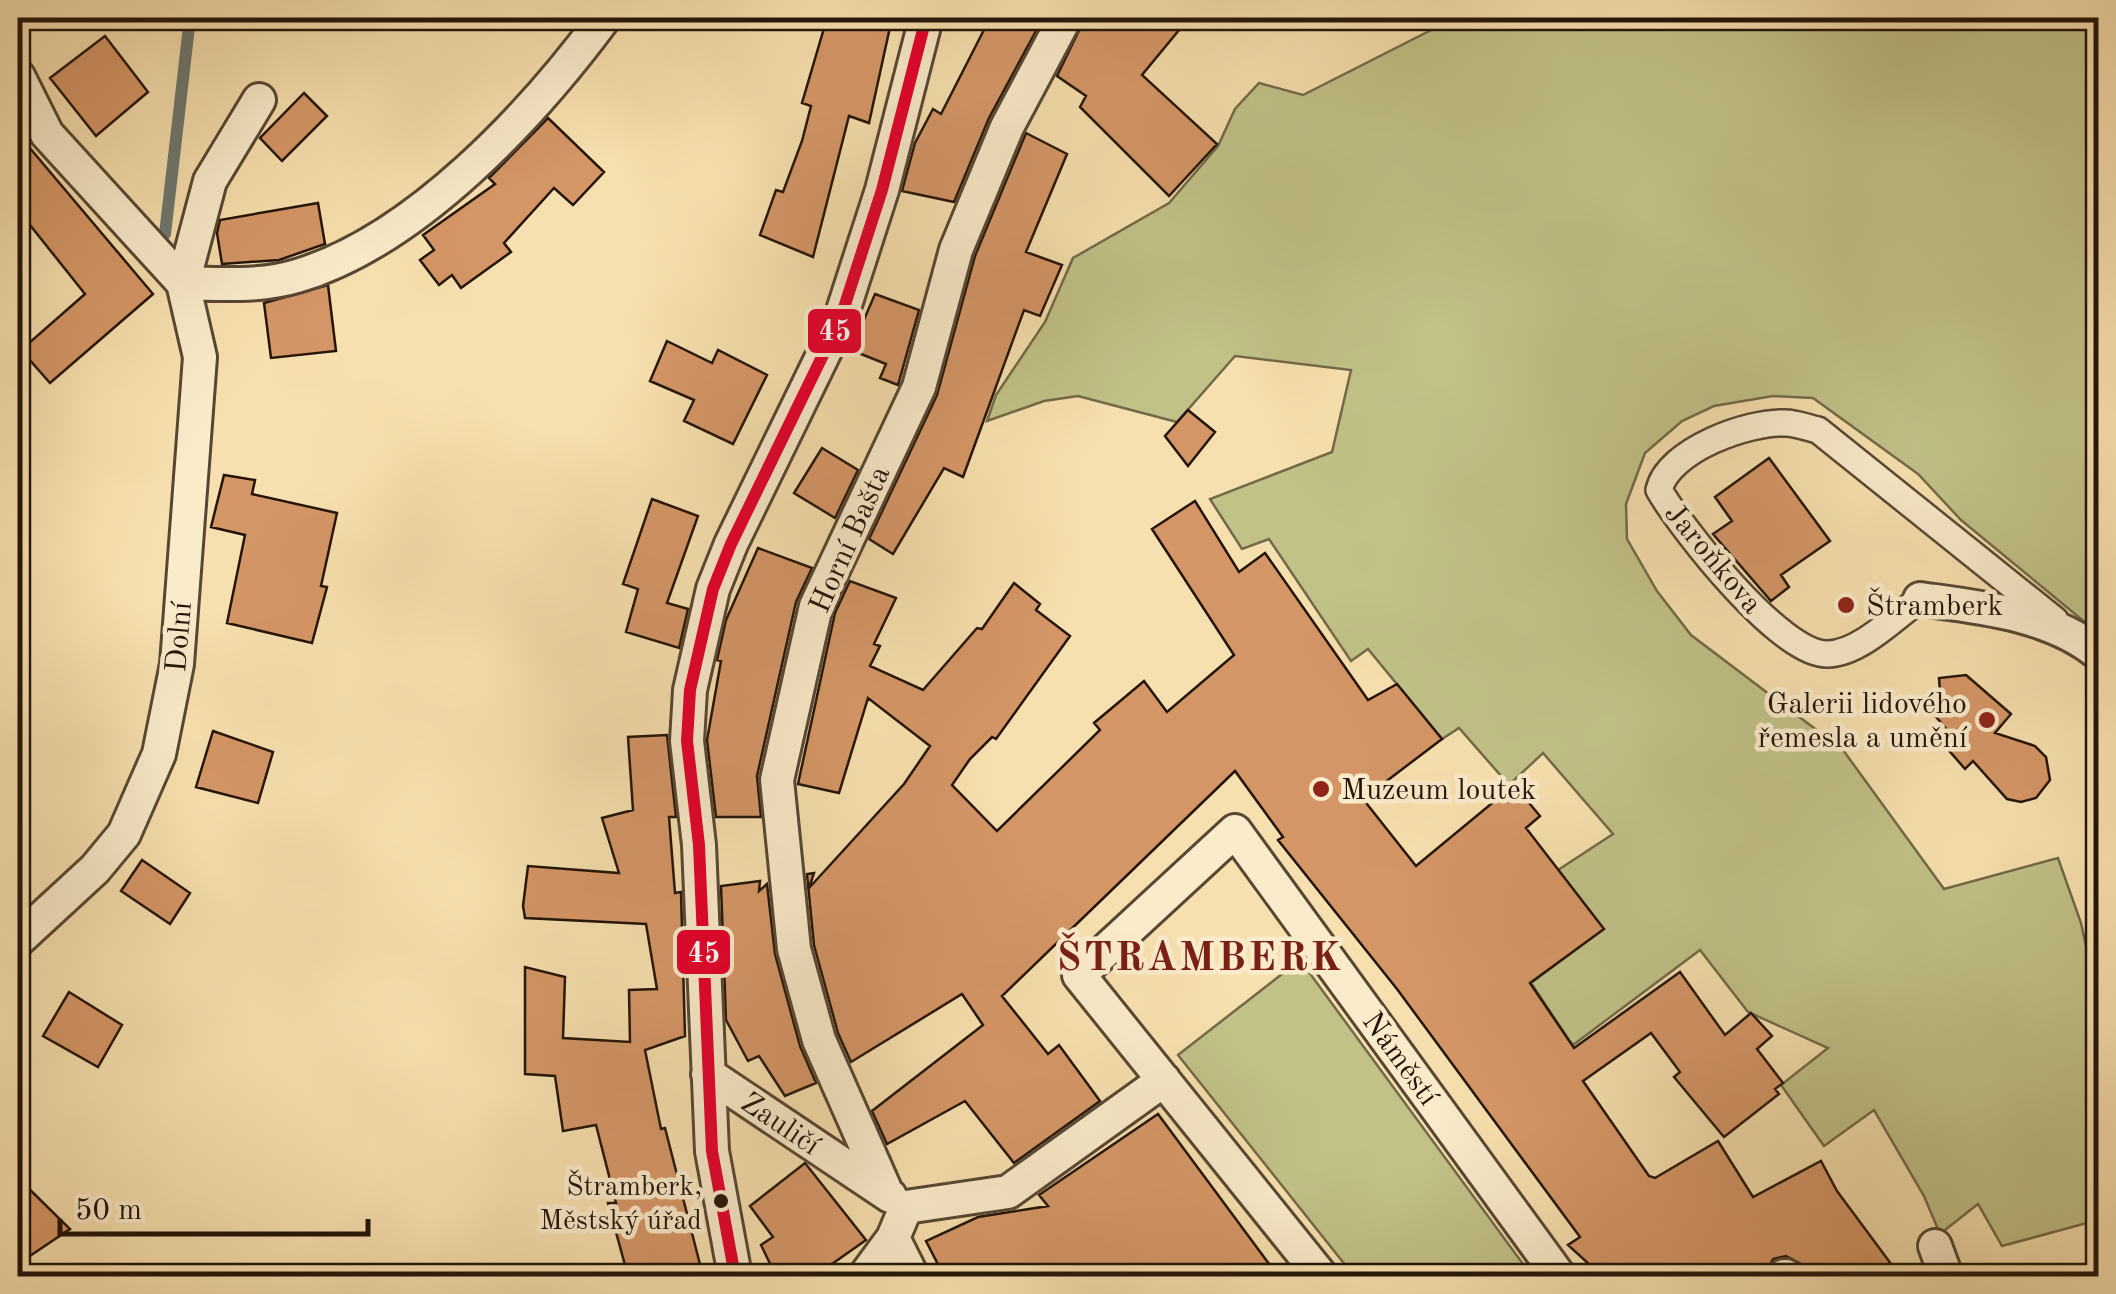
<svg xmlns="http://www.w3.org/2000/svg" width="2116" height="1294" viewBox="0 0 2116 1294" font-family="'Old Standard TT',serif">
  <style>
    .green { fill: #c1c188; stroke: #726a48; stroke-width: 2.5 }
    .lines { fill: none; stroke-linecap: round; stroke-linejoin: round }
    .stream { stroke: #6e7870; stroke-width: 12 }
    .building { fill: #d59667; stroke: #221408; stroke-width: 2.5 }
    .pedestrian-casing { stroke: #574732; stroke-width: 30 }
    .minor-casing { stroke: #574732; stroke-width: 38 }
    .pedestrian { stroke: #faebcb; stroke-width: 25 }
    .minor { stroke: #faebcb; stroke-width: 32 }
    .bus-1-casing { stroke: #faebcb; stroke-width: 20 }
    .bus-1 { stroke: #e4002b; stroke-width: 12 }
    .poi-dot { fill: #8f2418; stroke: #faebcb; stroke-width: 4 }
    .bus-dot { fill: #221408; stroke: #faebcb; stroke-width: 4 }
    .labels { text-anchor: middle; stroke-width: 9; stroke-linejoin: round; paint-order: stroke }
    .bus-label { font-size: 28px; fill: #221408; stroke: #faebcb; text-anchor: end }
    .street-label { font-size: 30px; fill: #221408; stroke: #faebcb }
    .poi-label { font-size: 30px; fill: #221408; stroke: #faebcb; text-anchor: start }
    .district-label { font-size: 40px; font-weight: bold; letter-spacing: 2.5px; fill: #7a1f14; stroke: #faebcb }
    .line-badge { stroke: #faebcb; stroke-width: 4 }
    .badge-label { font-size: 28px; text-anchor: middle; font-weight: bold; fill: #fff }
  </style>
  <rect width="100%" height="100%" fill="#f7e0af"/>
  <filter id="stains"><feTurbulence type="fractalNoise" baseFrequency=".002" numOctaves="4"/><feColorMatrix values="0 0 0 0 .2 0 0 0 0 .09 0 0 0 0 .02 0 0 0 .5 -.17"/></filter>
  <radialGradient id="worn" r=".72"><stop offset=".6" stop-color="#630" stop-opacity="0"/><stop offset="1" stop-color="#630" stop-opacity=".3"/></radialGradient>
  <path class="green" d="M 1455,18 L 2098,18 L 2098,633 L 1961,520 L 1918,474 L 1813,398 L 1773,396 L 1714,406 L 1682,421 L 1645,453 L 1626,504 L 1627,539 L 1657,591 L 1691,635 L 1843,750 L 1944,889 L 2058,858 L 2081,923 L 2098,1001 L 2098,1220 L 2002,1246 L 1978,1204 L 1940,1234 L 1924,1196 L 1874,1110 L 1824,1146 L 1781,1085 L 1828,1048 L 1748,1012 L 1700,950 L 1573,1045 L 1569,1040 L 1531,983 L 1603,929 L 1558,870 L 1613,834 L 1543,753 L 1509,785 L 1459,728 L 1442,739 L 1368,649 L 1351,661 L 1269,539 L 1242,549 L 1210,499 L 1332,452 L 1351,370 L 1235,356 L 1177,422 L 1078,396 L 1044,401 L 987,421 L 996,395 L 1045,322 L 1073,258 L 1169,203 L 1218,146 L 1235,109 L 1259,83 L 1303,95 Z
    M 1300,960 L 1526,1268 L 1526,1276 L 1354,1276 L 1178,1055 Z"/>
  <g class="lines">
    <path class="stream" d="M 165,234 L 190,18"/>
  </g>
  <path class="building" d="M 827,18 L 892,18 L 869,123 L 849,116 L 813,257 L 760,235 L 776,190 L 783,192 L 802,141 L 811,106 L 802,103 Z
    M 990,18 L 1043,18 L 989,118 L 954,202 L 902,191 L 915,143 L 933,109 L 941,114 Z
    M 1085,18 L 1189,18 L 1142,75 L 1217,144 L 1169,196 L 1080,107 L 1086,96 L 1057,76 Z
    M 105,36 L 148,92 L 96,136 L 50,78 Z
    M 304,93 L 327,116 L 282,161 L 260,138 Z
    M 548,118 L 604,172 L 573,205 L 554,188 L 504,243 L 511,252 L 461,288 L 452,275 L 439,285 L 420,260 L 434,250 L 423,235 L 495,184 L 489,178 Z
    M 1026,133 L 1067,154 L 1026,252 L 1062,265 L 1040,316 L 1024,310 L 963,477 L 944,468 L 893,554 L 869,539 L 937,395 L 975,256 Z
    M 18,134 L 153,294 L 50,383 L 21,350 L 85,294 L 18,210 Z
    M 318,203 L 325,244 L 279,260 L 222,264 L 217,233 L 220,220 Z
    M 328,285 L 336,351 L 271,358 L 264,303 Z
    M 875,294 L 919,310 L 898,385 L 880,378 L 886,364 L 851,350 Z
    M 667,341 L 712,363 L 718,350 L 767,375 L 733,444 L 684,421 L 694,400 L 650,381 Z
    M 1188,410 L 1215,432 L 1188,466 L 1165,436 Z
    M 822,448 L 858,470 L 835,518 L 794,493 Z
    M 1769,458 L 1830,541 L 1781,575 L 1789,587 L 1771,601 L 1713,534 L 1732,521 L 1715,497 Z
    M 224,475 L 255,480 L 252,494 L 337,513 L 321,586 L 327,587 L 312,643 L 227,623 L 245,535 L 211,527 Z
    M 652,499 L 698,516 L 667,603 L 688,609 L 679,648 L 626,632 L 638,589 L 623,584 Z
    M 1195,501 L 1239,572 L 1265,553 L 1368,700 L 1397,684 L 1442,739 L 1363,799 L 1416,866 L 1514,785 L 1540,816 L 1526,828 L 1604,929 L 1530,983 L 1574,1048 L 1680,972 L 1725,1035 L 1751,1013 L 1772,1036 L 1757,1049 L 1783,1083 L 1775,1089 L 1779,1094 L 1724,1137 L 1674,1077 L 1680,1072 L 1651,1033 L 1583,1081 L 1649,1176 L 1655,1178 L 1718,1141 L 1753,1197 L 1821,1161 L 1837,1191 L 1900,1276 L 1806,1276 L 1803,1265 L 1786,1256 L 1773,1259 L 1764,1276 L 1602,1276 L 1568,1245 L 1580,1237 L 1397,989 L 1278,840 L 1283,837 L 1235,771 L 1002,996 L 1048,1054 L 1059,1045 L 1100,1101 L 1014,1163 L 965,1101 L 887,1144 L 872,1111 L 983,1025 L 962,994 L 851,1062 L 838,1033 L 814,945 L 807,874 L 814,873 L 809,888 L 904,784 L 930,746 L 868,698 L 839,793 L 798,784 L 835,613 L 850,581 L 896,598 L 874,644 L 880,646 L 870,666 L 923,690 L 977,628 L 982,629 L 1014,583 L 1040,604 L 1036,610 L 1070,636 L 996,739 L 992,737 L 970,759 L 952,785 L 997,831 L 1100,730 L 1094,723 L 1144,681 L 1167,712 L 1234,655 L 1152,529 Z
    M 758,548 L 812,568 L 796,602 L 757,776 L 761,817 L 716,817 L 707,740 L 721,661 L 717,660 L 726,620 Z
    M 1966,675 L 2011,714 L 1995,733 L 2035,746 L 2046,757 L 2050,780 L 2036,798 L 2021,802 L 2007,799 L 1973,761 L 1965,769 L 1939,739 L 1948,731 L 1932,712 L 1946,716 L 1950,712 L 1934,698 L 1940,691 L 1939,678 Z
    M 213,731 L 273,752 L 258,803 L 196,787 Z
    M 667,735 L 676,817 L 669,817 L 675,893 L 681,892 L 685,1036 L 645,1050 L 661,1129 L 665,1128 L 703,1276 L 628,1276 L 608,1203 L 616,1203 L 596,1125 L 563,1131 L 555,1076 L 525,1074 L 525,967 L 565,977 L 563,1038 L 630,1042 L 629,990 L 657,989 L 646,924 L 525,918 L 523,906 L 528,866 L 619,873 L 602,818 L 633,810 L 628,737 Z
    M 142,860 L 190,893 L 170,924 L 121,891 Z
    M 760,881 L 759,891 L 767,884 L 775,954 L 800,1046 L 816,1083 L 785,1096 L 759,1056 L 748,1061 L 726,1020 L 721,886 Z
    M 69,992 L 122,1025 L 98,1067 L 43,1036 Z
    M 1158,1114 L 1278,1276 L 944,1276 L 926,1241 L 978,1217 L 1048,1206 L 1039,1195 Z
    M 805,1163 L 866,1240 L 815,1276 L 776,1276 L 761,1245 L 773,1237 L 750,1206 Z
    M 18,1178 L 70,1229 L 18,1264 Z"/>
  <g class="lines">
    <defs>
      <path id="pedestrian" d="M 1920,599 C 1895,617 1860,653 1828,654 C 1781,656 1682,529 1659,490 C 1668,450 1749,421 1786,423 C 1796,423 1808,428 1818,430 L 2055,620"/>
      <path id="minor" d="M 18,76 L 47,134 L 183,283 C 222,284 260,287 297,276 C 416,241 533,114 604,18
        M 1920,599 C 1979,607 2051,614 2098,653
        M 18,940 L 95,869 L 124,834 L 159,754 L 177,664 L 200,357 L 183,283 L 210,181 L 259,100
        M 708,1074 L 890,1196
        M 887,1194 L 819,1040 L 794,949 L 777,780 L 816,606 L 919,387 L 956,250 L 1007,127 L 1065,18
        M 906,1207 L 1008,1192 L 1164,1080
        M 893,1238 L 912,1276
        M 1935,1246 L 1946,1276
        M 735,1276 L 712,1151 L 699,845 L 687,741 L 690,690 L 713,589 L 731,544 L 840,320 L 882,190 L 926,18
        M 865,1276 L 893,1238 L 906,1207
        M 1321,1276 L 1079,975 L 1235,831 L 1559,1276
        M 1784,1276 L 1786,1276"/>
    </defs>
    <use href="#pedestrian" class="pedestrian-casing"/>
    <use href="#minor" class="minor-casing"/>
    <use href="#pedestrian" class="pedestrian"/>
    <use href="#minor" class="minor"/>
    <defs>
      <path id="bus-1" d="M 735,1276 L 712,1151 L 699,845 L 687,741 L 690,690 L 713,589 L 731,544 L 840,320 L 882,190 L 926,18"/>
    </defs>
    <use href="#bus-1" class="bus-1-casing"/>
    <use href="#bus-1" class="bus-1"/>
  </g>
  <g class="poi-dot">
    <circle cx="1846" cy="605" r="10"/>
    <circle cx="1987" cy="720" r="10"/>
    <circle cx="1321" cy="789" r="10"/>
  </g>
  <circle class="bus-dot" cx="721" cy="1201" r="9"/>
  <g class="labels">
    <g class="bus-label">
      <text x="702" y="1195">Štramberk,<tspan x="702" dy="34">Městský úřad</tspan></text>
    </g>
    <g class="street-label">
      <text transform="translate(849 539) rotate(-66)" y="10">Horní Bašta</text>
      <text transform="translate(1714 558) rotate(50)" y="10">Jaroňkova</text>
      <text transform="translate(178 637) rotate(-85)" y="10">Dolní</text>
      <text transform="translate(1401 1058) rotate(54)" y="10">Náměstí</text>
      <text transform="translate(781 1123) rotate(34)" y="10">Zauličí</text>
    </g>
    <g class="poi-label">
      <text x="1866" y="615">Štramberk</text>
      <text x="1967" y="713" text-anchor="end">Galerii lidového<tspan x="1967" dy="34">řemesla a umění</tspan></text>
      <text x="1341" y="799">Muzeum loutek</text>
    </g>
    <g class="district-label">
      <text x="1200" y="970">ŠTRAMBERK</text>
    </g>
  </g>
  <g class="line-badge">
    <rect x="806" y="307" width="57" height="48" rx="10" fill="#e4002b"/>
    <rect x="675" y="928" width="57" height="48" rx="10" fill="#e4002b"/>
  </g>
  <g class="badge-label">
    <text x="835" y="340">45</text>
    <text x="704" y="962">45</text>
  </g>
  <rect width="2116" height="1294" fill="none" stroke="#f7e0af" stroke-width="60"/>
  <rect x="20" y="20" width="2076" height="1254" fill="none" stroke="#221408" stroke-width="5"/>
  <rect x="30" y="30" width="2056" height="1234" fill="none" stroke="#221408" stroke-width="2.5"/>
  <path d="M60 1219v15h308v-15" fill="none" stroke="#221408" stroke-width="5"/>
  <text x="75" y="1219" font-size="30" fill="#221408" stroke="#faebcb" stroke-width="8" paint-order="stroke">50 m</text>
  <rect width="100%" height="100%" filter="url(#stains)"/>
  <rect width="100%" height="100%" fill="url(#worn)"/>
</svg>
